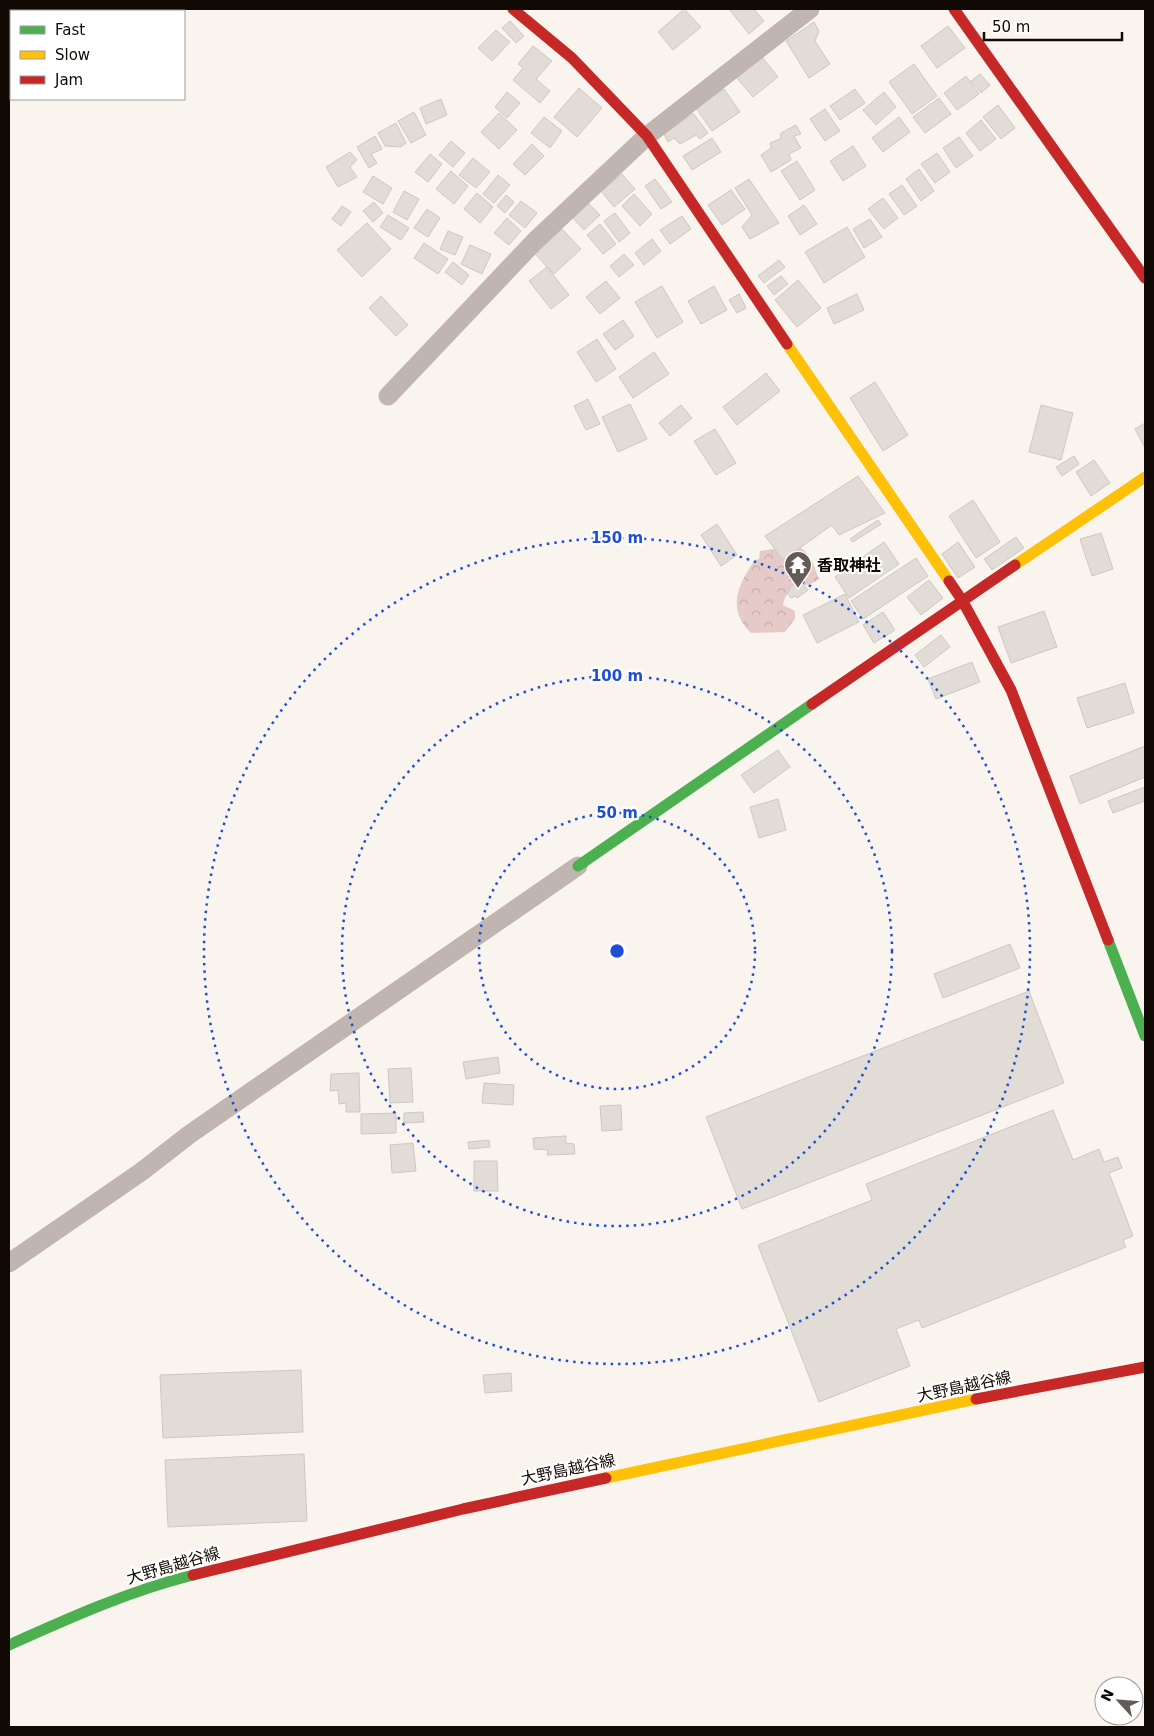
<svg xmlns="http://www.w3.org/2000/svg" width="1154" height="1736" viewBox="0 0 1154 1736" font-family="'DejaVu Sans','Noto Sans JP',sans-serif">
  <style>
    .forest { fill: url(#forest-crowns) }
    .building { fill: #e1dcd5; stroke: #cdc9c1 }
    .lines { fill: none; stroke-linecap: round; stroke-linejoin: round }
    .street { stroke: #c1b5b1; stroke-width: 19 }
    .fast { stroke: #4caf50; stroke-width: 11 }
    .slow { stroke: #ffc107; stroke-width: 11 }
    .jam { stroke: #c62828; stroke-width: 11 }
    .ring { fill: none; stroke: #1d4ed8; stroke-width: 2.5; stroke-dasharray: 2.5 5 }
    .labels { text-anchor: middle; stroke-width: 4.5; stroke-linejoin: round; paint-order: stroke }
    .poi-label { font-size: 16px; font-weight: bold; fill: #110903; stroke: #fff; text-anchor: start }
    .street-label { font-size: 16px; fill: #110903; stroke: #fff }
    .centre { fill: #1d4ed8; stroke: #fff; stroke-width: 2.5 }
    .ring-label { font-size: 15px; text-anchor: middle; font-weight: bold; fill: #1d4ed8; stroke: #fff; stroke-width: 4.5; stroke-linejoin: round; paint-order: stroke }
  </style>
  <defs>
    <pattern id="forest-crowns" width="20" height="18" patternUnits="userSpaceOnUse" patternTransform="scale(1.25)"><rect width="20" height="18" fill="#e6cac8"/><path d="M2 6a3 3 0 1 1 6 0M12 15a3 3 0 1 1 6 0" fill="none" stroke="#c4acaa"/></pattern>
  </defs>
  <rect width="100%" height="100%" fill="#faf4ef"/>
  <path class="forest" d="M 796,545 C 812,553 813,564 819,579 C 807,590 788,581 783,605 L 795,611 L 795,619 L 785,632 L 751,633 C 726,608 738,585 755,560 L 759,559 L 760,551 Z"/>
  <path class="building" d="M 684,9 L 701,27 L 673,50 L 658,32 Z
    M 729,9 L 754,9 L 764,21 L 749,34 Z
    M 510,21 L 524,36 L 516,43 L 502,28 Z
    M 814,22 L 819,31 L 815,41 L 830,64 L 809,78 L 786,41 Z
    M 948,26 L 965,48 L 937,68 L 921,46 Z
    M 496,30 L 510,42 L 492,61 L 478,48 Z
    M 533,46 L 552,61 L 536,79 L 550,91 L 540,103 L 513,80 L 523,68 L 518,64 Z
    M 762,57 L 778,77 L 753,97 L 736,77 Z
    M 914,64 L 937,96 L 912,114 L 889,82 Z
    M 980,74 L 990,85 L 981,93 L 971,81 Z
    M 966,76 L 979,94 L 957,110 L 944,93 Z
    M 579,88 L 602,108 L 577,137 L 554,117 Z
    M 724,89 L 740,112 L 712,131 L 696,108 Z
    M 855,89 L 865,103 L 840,120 L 830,106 Z
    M 507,92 L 520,103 L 507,118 L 495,107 Z
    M 884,92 L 896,107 L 876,125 L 863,110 Z
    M 939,98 L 951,114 L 925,133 L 913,117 Z
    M 441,99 L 447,115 L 426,124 L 420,108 Z
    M 998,105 L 1015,128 L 1001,139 L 983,117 Z
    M 825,109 L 840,131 L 825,141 L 810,119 Z
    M 414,112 L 426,135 L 411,143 L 398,121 Z
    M 499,113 L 517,130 L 499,149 L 481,132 Z
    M 693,113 L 708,133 L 700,139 L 696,135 L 680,144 L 674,138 L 668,142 L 664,134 Z
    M 544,117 L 562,131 L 550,148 L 531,133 Z
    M 899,117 L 910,132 L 883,152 L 872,138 Z
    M 981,120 L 996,139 L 980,151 L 966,133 Z
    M 396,123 L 406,143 L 401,147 L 385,146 L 378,133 Z
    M 796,125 L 801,134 L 794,136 L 801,148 L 789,154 L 791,160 L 771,172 L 761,155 L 771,148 L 770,143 L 780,139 L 781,133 Z
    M 375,136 L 382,149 L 371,154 L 377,163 L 369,168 L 357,147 Z
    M 959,137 L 973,156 L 956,168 L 943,148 Z
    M 712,138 L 721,152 L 692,170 L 683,156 Z
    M 451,141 L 465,153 L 453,167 L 439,155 Z
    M 532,144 L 544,156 L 525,175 L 513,164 Z
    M 853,146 L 866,166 L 843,181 L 830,161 Z
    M 350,152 L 357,160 L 350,167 L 357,177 L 338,187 L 326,167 Z
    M 937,153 L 950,172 L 935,183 L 921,164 Z
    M 430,154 L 442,164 L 428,182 L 415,172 Z
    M 473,158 L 490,172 L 476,188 L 459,175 Z
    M 797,161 L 815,190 L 800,200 L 781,171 Z
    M 919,169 L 934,191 L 921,201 L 906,179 Z
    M 451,171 L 468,186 L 454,204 L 436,189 Z
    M 622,174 L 635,189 L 614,207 L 601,191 Z
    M 498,175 L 510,185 L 494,203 L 483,194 Z
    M 373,176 L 392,188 L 383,204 L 363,192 Z
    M 655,179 L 672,202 L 661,209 L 645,186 Z
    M 749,179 L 779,223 L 750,239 L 742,227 L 752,215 L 735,188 Z
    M 902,185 L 917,206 L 904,215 L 889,194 Z
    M 731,190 L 745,209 L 722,225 L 708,205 Z
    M 404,191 L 419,199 L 407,220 L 393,212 Z
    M 477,193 L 493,207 L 480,223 L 464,209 Z
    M 634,194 L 652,214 L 640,226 L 622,206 Z
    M 506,195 L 514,202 L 505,213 L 497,206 Z
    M 883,198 L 898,218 L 884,229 L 868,209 Z
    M 521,201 L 537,213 L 525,228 L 509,215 Z
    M 374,202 L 383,213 L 373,222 L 363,211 Z
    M 587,202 L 600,215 L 584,230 L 572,217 Z
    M 804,205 L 817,224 L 800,235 L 788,216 Z
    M 342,206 L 351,212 L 341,226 L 332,219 Z
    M 427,209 L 440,218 L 428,237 L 414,228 Z
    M 615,213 L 630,233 L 619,242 L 604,221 Z
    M 388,215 L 409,228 L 401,240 L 380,227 Z
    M 682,216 L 691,229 L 670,244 L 660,230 Z
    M 507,218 L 521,231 L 509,245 L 494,233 Z
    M 870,219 L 882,237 L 864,248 L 853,229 Z
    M 367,223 L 391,249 L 362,277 L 337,250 Z
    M 600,224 L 616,244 L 603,254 L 587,235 Z
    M 847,227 L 865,257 L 824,283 L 805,252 Z
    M 562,229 L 581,249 L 554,274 L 535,254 Z
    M 448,231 L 463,237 L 455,255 L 440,249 Z
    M 652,239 L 661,251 L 644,265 L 635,253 Z
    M 424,243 L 448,259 L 438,274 L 414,258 Z
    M 470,245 L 491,254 L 482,274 L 461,264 Z
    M 624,254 L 634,265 L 619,277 L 610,266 Z
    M 779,260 L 785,267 L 764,283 L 758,276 Z
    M 453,262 L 469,275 L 462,285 L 445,272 Z
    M 547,267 L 569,295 L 551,309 L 529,281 Z
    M 781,276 L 788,284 L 774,295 L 767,286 Z
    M 798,280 L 821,308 L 797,327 L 775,300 Z
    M 606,281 L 620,298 L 600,314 L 586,297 Z
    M 662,286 L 683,322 L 657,338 L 635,302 Z
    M 714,286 L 727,310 L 701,324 L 688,301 Z
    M 739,294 L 746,308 L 737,313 L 729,300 Z
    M 857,294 L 864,310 L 834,324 L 827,308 Z
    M 381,296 L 408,325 L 396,336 L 369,308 Z
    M 623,320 L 634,336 L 615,350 L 603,334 Z
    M 597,339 L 616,369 L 596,382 L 577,352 Z
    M 654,352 L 669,374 L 633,398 L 619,377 Z
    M 766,373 L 780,391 L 737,425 L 723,407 Z
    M 875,382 L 908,435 L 883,451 L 850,398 Z
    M 588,399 L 600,424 L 586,430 L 574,406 Z
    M 630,404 L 647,439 L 618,452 L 602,417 Z
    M 681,405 L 692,418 L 670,436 L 659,423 Z
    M 1041,405 L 1073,413 L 1061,460 L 1029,452 Z
    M 1145,423 L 1145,448 L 1135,429 Z
    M 715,429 L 736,463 L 716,475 L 694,441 Z
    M 1074,456 L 1079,464 L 1062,476 L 1056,467 Z
    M 1094,460 L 1110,483 L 1091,496 L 1076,472 Z
    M 858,476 L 885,513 L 839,535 L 832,525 L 783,560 L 765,536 Z
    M 973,500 L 1000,542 L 976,558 L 949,516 Z
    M 878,520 L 881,524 L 853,542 L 850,539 Z
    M 717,524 L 737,555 L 721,566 L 701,535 Z
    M 1101,533 L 1113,569 L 1092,576 L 1080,539 Z
    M 1016,537 L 1024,548 L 992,570 L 984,559 Z
    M 884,542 L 899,564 L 849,598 L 835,577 Z
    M 958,542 L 975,567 L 958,578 L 942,554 Z
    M 916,558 L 928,576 L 863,619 L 851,601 Z
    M 800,580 L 808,590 L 797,598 L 795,596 L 791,598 L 787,593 L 790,590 L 789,588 Z
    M 929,580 L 943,598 L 921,615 L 907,597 Z
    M 845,594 L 859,622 L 817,643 L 803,615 Z
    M 1044,611 L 1057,647 L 1011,663 L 998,627 Z
    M 883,612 L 895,630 L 874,643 L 863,625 Z
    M 941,635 L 950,647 L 924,667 L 915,655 Z
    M 972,662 L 980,682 L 936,699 L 928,679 Z
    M 1125,683 L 1134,713 L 1087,728 L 1077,698 Z
    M 1145,746 L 1145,777 L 1080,804 L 1070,776 Z
    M 778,750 L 790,767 L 754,793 L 741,775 Z
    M 1145,787 L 1145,801 L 1113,813 L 1108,801 Z
    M 778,799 L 786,830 L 759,838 L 750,807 Z
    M 1010,944 L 1020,968 L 943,998 L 934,974 Z
    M 1029,991 L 1064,1083 L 742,1209 L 706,1117 Z
    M 498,1057 L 500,1073 L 466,1079 L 463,1062 Z
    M 411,1068 L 413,1102 L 390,1103 L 388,1069 Z
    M 359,1073 L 360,1112 L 346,1112 L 346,1103 L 339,1104 L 338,1090 L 330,1091 L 331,1074 Z
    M 484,1083 L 514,1085 L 513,1105 L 482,1103 Z
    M 621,1105 L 622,1130 L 602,1131 L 600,1106 Z
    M 1053,1110 L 1073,1160 L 1099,1149 L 1104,1162 L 1118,1157 L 1122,1168 L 1109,1173 L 1133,1236 L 1123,1240 L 1126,1247 L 922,1328 L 919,1320 L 896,1329 L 910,1366 L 819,1402 L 758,1245 L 872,1200 L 866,1184 Z
    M 423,1112 L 424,1122 L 404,1123 L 404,1113 Z
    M 396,1113 L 396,1133 L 361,1134 L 361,1114 Z
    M 566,1136 L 566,1143 L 574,1144 L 575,1154 L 547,1155 L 548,1150 L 534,1149 L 533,1138 Z
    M 489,1140 L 490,1147 L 469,1149 L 468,1142 Z
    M 413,1143 L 416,1171 L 392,1173 L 390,1145 Z
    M 474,1161 L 497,1161 L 498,1191 L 474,1191 Z
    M 301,1370 L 303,1432 L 163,1438 L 160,1375 Z
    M 511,1373 L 512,1391 L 485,1393 L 483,1375 Z
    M 304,1454 L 307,1521 L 168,1527 L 165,1460 Z"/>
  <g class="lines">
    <path class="street" d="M 388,396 L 535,241 L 647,136 L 810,9
      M 9,1263 L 141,1172 L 190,1134 L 578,866"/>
    <path class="fast" d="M 578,866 L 812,704
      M 1108,940 L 1145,1036
      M 9,1645 C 69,1618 129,1591 193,1575"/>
    <path class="slow" d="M 787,344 L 949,581
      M 1015,565 L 1145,477
      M 606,1478 L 976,1399"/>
    <path class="jam" d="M 513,9 L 572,58 L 647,136 L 787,344
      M 954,9 L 1145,278
      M 949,581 L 962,600 L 1011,690 L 1108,940
      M 812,704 L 1015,565
      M 976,1399 L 1145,1367
      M 193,1575 L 463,1509 L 606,1478"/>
  </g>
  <g class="ring">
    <circle cx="617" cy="951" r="138"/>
    <circle cx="617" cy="951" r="275"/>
    <circle cx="617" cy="951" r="413"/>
  </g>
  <defs>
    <symbol id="temple-pin" viewBox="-11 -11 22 30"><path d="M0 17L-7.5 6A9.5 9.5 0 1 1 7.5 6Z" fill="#635b56" stroke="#fff"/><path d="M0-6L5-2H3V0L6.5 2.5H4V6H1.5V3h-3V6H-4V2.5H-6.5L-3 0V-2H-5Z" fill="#fff"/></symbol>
  </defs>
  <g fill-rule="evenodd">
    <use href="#temple-pin" x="782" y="549" width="32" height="43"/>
  </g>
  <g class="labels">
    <g class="poi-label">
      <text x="817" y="571">香取神社</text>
    </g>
    <g class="street-label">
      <text transform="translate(964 1386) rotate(-12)" y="6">大野島越谷線</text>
      <text transform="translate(568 1469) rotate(-12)" y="6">大野島越谷線</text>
      <text transform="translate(173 1565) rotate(-16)" y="6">大野島越谷線</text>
    </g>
  </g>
  <circle cx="617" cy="951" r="8" class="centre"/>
  <g class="ring-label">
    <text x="617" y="543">150 m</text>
    <text x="617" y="681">100 m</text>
    <text x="617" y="818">50 m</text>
  </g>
  <rect width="1154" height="1736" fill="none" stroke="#110903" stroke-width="20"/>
  <rect x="10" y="10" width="175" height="90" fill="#ffffff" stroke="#a09d9a"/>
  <rect x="20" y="26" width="25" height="8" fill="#4caf50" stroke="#a09d9a"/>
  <text x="55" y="35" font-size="15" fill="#110903">Fast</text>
  <rect x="20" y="51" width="25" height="8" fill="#ffc107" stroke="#a09d9a"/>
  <text x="55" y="60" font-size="15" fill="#110903">Slow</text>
  <rect x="20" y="76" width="25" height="8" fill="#c62828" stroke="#a09d9a"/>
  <text x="55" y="85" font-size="15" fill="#110903">Jam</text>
  <g transform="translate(1119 1701) rotate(296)"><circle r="24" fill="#ffffff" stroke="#a09d9a"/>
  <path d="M0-4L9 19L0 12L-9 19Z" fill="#635b56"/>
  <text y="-8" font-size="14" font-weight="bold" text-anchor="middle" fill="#110903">N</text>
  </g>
  <path d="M984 32v8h138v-8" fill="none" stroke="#110903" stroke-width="2.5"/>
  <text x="992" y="32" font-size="15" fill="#110903" stroke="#ffffff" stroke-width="4" paint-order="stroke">50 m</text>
</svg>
